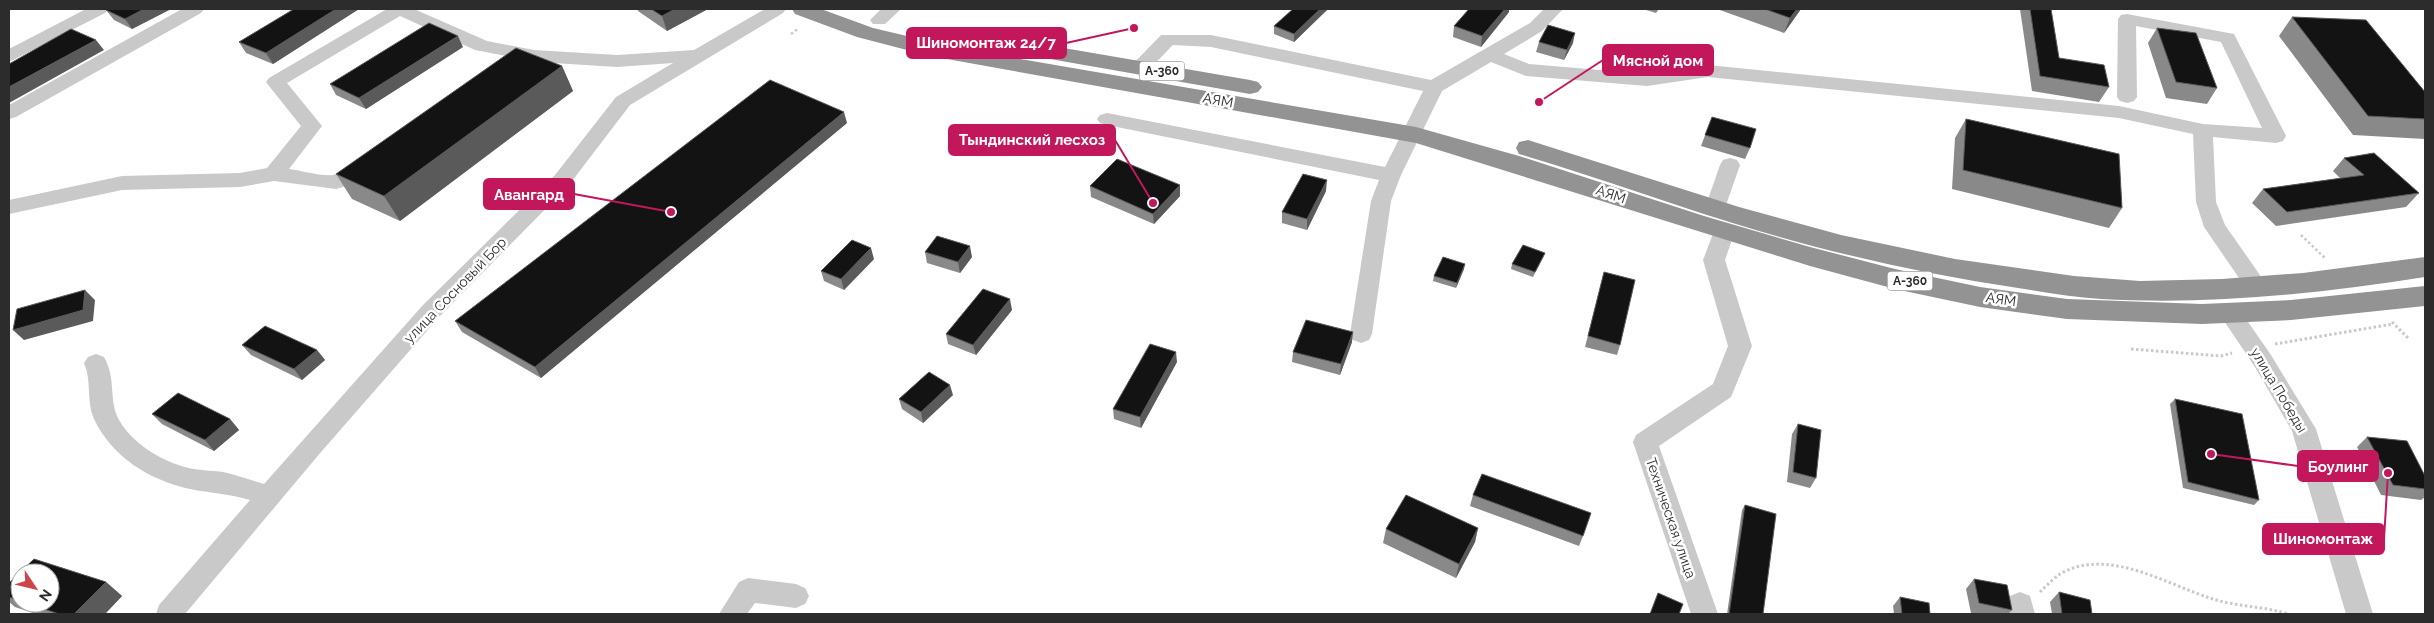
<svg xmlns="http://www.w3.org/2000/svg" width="2434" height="623" viewBox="0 0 2434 623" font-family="Raleway,sans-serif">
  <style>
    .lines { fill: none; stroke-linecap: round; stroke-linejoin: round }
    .path-far1 { stroke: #c9c9c9; stroke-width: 2.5; stroke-dasharray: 2.5 2.5; stroke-linecap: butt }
    .path { stroke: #c9c9c9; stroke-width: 3; stroke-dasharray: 2.5 2.5; stroke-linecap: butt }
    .minor { fill: #c9c9c9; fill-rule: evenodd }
    .highway { fill: #939393; fill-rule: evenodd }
    .wall { fill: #898989; fill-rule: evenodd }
    .shaded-wall { fill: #5a5a5a }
    .building { fill: #131313; stroke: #5a5a5a }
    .labels { text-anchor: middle; stroke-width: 5; stroke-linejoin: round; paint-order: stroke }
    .shield { fill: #fff; stroke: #6b6b6b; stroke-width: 1 }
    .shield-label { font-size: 12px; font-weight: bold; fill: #2c2c2c }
    .street-label { font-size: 14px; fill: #2c2c2c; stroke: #fff }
    .leader { fill: none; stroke: #c2185b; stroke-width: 2 }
    .callout-dot { fill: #c2185b; stroke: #fff; stroke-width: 2 }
    .callout { fill: #c2185b; stroke: #c2185b; stroke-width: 2 }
    .callout-label { font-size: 15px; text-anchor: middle; font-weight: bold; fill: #fff }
  </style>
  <rect width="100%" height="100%" fill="#fff"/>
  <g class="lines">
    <path class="path-far1" d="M 791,34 L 799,28
      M 2301,235 L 2326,259"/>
    <path class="path" d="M 2392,322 L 2409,339
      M 2275,344 L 2393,324
      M 2131,349 L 2221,356 L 2232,353
      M 2040,592 C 2046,586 2053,579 2060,574 C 2108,546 2167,585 2213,599 C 2237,607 2264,606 2288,614"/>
    <path class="minor" d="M 86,9 L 108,9 L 105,13 L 9,62 L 9,49 Z
      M 182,9 L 204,9 L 201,13 L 16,117 L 9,119 L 9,105 Z
      M 387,9 L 414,9 L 487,41 L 534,50 L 617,55 L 694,50 L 765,9 L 786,9 L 783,13 L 630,105 L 569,185 L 439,317 L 321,452 L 185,614 L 156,614 L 159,605 L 250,500 C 230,494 210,493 190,489 C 149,480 112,457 94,419 C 86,401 92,381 84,363 L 88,357 L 96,354 L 104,357 C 116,378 109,396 117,416 C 129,442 162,462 189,468 C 201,471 212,470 223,472 C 237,475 250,480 264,484 L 423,305 L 555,175 L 616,97 L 673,63 L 617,67 L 538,62 L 512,76 L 505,74 L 503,70 L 517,58 L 475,50 L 400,16 L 287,83 L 322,126 L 289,169 C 299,170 323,177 333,175 C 348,171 354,154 372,159 L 375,164 L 372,169 L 343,187 L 336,189 L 274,181 L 240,187 L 122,190 L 9,214 L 9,200 L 122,176 L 240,173 L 267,168 L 301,126 L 269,86 L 266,82 L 269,78 Z
      M 881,9 L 901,9 L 885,24 L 873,24 L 870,20 Z
      M 1544,9 L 1563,9 L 1542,31 L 1504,54 L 1529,64 L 1647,74 L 1708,65 L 2119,106 L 2203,124 L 2262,128 L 2221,42 L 2136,26 L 2137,97 L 2134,101 L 2127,103 L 2120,101 L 2117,97 L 2118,19 L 2121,15 L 2127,14 L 2234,34 L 2286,136 L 2283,141 L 2276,143 L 2213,137 L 2216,202 L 2225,225 L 2269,288 L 2266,294 L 2258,296 L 2250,294 L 2204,227 L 2196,202 L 2193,134 L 2119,118 L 1708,77 L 1647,86 L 1526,76 L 1491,62 L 1442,91 L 1401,175 L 1391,201 L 1372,334 L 1369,340 L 1361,343 L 1353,340 L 1350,334 L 1371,201 L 1379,180 L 1107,125 L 1100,123 L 1097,119 L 1100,115 L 1107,113 L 1385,167 L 1423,91 L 1211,47 L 1173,45 C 1162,55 1150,74 1133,70 L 1131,66 L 1161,35 L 1211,35 L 1431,80 L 1530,23 Z
      M 1730,158 L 1737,160 L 1740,165 L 1725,208 L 1722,213 L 1715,215 L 1708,213 L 1705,208 L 1720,165 L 1723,160 Z
      M 1724,224 L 1732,226 L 1735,231 L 1725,260 L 1752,346 L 1731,397 L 1659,446 L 1718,614 L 1691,614 L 1633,442 L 1636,435 L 1713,384 L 1728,346 L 1703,260 L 1716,226 Z
      M 2231,307 L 2239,309 L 2271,355 L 2316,429 L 2373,614 L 2346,614 L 2292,431 L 2255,367 L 2220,315 L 2223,309 Z
      M 748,578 L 796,584 L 805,588 L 809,596 L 805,604 L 796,608 L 755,603 L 747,614 L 719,614 L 739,582 Z
      M 2020,592 L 2030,596 L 2035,614 L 2009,614 L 2007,604 L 2010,596 Z"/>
    <path class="highway" d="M 792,9 L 821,9 L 873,28 L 962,49 L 1416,127 L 1519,156 L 1704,216 L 1810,247 L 1895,269 L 1980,287 L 2067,299 L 2202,304 L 2291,300 L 2425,286 L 2425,306 L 2291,320 L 2202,324 L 2067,319 L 1980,307 L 1895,289 L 1810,266 L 1416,143 L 930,56 L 857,37 L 795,14 Z
      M 1058,47 L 1250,80 L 1258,82 L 1262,87 L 1258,92 L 1250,94 L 1050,59 L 1047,54 L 1050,49 Z
      M 1528,140 L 1739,207 L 1841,235 L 1955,259 L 2074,276 L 2140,281 L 2222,279 L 2303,273 L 2425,257 L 2425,277 C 2318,294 2209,305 2101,299 C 2073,297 2045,292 2018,288 C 1930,275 1844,256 1759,231 C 1678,207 1600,178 1519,154 L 1516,148 L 1519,142 Z"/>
  </g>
  <path class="wall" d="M 171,9 L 132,29 L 114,20 L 106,10 Z
    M 294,9 L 359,9 L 273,64 L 246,53 L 239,42 Z
    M 637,9 L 708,9 L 667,31 L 638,11 Z
    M 1293,9 L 1328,9 L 1294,42 L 1274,34 L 1274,26 Z
    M 1643,9 L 1659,9 L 1656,13 Z
    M 1717,9 L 1801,9 L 1784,33 Z
    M 2020,9 L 2051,9 L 2059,58 L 2109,87 L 2099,102 L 2032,91 Z
    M 1509,12 L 1481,47 L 1453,37 L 1454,26 Z
    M 2292,17 L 2425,92 L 2425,139 L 2353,135 L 2279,36 Z
    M 2157,28 L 2217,88 L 2207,104 L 2166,98 L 2148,43 Z
    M 1539,42 L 1573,43 L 1564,60 L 1536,52 Z
    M 463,47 L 366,109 L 336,95 L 330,84 Z
    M 562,66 L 573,91 L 400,221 L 352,199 L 336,174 Z
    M 1712,117 L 1750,148 L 1745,159 L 1701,146 Z
    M 1966,119 L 2122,208 L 2109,228 L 1952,189 L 1955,138 Z
    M 847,123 L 541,378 L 462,332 L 455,321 Z
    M 2344,158 L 2419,193 L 2406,207 L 2276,226 L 2252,203 L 2263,189 L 2340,178 L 2333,171 Z
    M 1090,186 L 1180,196 L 1154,224 L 1091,197 Z
    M 1326,191 L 1307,230 L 1282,223 L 1282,212 Z
    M 925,252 L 972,257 L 960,273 L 927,263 Z
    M 1545,253 L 1543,258 L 1533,277 L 1511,269 L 1512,264 Z
    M 874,259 L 844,290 L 824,281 L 821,271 Z
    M 1464,269 L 1456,288 L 1433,281 L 1434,276 Z
    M 1604,272 L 1620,345 L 1617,355 L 1585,347 Z
    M 1012,310 L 976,355 L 948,344 L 946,334 Z
    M 1352,342 L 1340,375 L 1292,362 L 1293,352 Z
    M 242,345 L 317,350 L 325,360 L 302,380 L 251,355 Z
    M 1177,362 L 1141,428 L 1114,419 L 1113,409 Z
    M 953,395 L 923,423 L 902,409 L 899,399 Z
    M 2175,399 L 2259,500 L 2254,505 L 2183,488 L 2170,404 Z
    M 152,414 L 230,419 L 239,430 L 214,451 L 162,424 Z
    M 1798,424 L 1816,478 L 1810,488 L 1787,482 L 1792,434 Z
    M 2367,437 L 2425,476 L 2425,497 L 2421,500 L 2381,495 L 2357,447 Z
    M 1473,495 L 1583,536 L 1579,546 L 1470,506 Z
    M 1745,505 L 1763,614 L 1727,614 L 1742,510 Z
    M 1478,528 L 1475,542 L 1456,578 L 1383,543 L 1386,529 Z
    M 34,559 L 106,582 L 122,596 L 105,614 L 36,614 L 15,607 L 9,602 L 9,583 ZM 20,573 L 50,573 L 50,603 L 20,603 Z
    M 1974,579 L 2012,610 L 2008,614 L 1978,614 L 1971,613 L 1966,589 Z
    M 2059,592 L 2092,614 L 2052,614 L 2050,602 Z
    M 1900,597 L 1930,614 L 1894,614 L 1893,606 Z"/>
  <path class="shaded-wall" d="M 144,9 L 171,9 L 132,29 L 125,19 Z
    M 336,9 L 359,9 L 273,64 L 266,53 Z
    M 675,9 L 708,9 L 667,31 L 662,16 Z
    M 1320,9 L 1328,9 L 1294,42 L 1294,34 Z
    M 1505,9 L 1509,9 L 1509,12 L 1481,47 L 1482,36 Z
    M 1797,9 L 1801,9 L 1784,33 L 1790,18 Z
    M 1575,33 L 1573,43 L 1564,60 L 1567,50 Z
    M 458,36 L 463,47 L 366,109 L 359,98 Z
    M 96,40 L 104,50 L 9,103 L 9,87 Z
    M 562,66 L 573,91 L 400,221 L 384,196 Z
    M 844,112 L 847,123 L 541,378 L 535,367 Z
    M 1327,180 L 1326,191 L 1307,230 L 1307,219 Z
    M 1180,185 L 1180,196 L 1154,224 L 1153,214 Z
    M 970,246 L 972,257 L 960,273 L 958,262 Z
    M 871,248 L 874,259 L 844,290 L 841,279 Z
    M 1465,264 L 1464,269 L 1456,288 L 1457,283 Z
    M 85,290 L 95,300 L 93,321 L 24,340 L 13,330 Z
    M 1010,299 L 1012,310 L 976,355 L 973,345 Z
    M 1353,332 L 1352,342 L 1340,375 L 1341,364 Z
    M 317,350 L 325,360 L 302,380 L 294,369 Z
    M 1176,352 L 1177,362 L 1141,428 L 1140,417 Z
    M 950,385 L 953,395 L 923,423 L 921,412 Z
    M 230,419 L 239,430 L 214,451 L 205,440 Z
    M 1478,528 L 1475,542 L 1456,578 L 1459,564 Z
    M 106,582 L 122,596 L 105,614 L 74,614 Z"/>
  <path class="building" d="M 108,9 L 144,9 L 125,19 L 106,10 Z
    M 294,9 L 336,9 L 266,53 L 239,42 Z
    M 651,9 L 675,9 L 662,16 Z
    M 1293,9 L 1320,9 L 1294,34 L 1274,26 Z
    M 1469,9 L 1505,9 L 1482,36 L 1454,26 Z
    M 1765,9 L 1797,9 L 1790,18 Z
    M 2030,9 L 2051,9 L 2059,58 L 2104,65 L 2109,87 L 2040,76 Z
    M 2292,17 L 2366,20 L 2425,92 L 2425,119 L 2368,116 Z
    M 429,23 L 458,36 L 359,98 L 330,84 Z
    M 1548,25 L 1575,33 L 1567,50 L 1539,42 Z
    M 2157,28 L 2196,33 L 2217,88 L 2176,82 Z
    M 71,29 L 96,40 L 9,87 L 9,64 Z
    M 516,48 L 562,66 L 384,196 L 336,174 Z
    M 770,80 L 844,112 L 535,367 L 455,321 Z
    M 1712,117 L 1756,129 L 1750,148 L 1705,135 Z
    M 1966,119 L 2119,154 L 2122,208 L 1963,170 Z
    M 2374,153 L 2419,193 L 2287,212 L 2263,189 L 2364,175 L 2344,158 Z
    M 1117,159 L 1180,185 L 1153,214 L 1090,186 Z
    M 1303,174 L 1327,180 L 1307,219 L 1282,212 Z
    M 937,236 L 970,246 L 958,262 L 925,252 Z
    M 852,240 L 871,248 L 841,279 L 821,271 Z
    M 1523,245 L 1545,253 L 1535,272 L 1512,264 Z
    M 1443,257 L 1465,264 L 1457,283 L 1434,276 Z
    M 1604,272 L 1635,280 L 1620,345 L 1588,336 Z
    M 983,289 L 1010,299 L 973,345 L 946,334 Z
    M 85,290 L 83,310 L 13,330 L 17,309 Z
    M 1306,320 L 1353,332 L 1341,364 L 1293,352 Z
    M 265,326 L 317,350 L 294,369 L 242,345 Z
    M 1150,344 L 1176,352 L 1140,417 L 1113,409 Z
    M 929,372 L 950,385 L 921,412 L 899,399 Z
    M 178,393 L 230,419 L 205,440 L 152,414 Z
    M 2175,399 L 2242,414 L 2259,500 L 2188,482 Z
    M 1798,424 L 1821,430 L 1816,478 L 1793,472 Z
    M 2367,437 L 2407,441 L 2425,476 L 2425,489 L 2393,485 Z
    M 1482,474 L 1591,513 L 1583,536 L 1473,495 Z
    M 1406,495 L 1478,528 L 1459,564 L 1386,529 Z
    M 1745,505 L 1776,514 L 1763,614 L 1729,614 Z
    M 34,559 L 106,582 L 74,614 L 59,614 L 26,603 L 50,603 L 50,573 L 20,573 L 20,601 L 9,597 L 9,583 Z
    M 1974,579 L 2007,585 L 2012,610 L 1979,603 Z
    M 2059,592 L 2090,600 L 2092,614 L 2062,614 Z
    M 1658,593 L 1683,604 L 1679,614 L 1650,614 Z
    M 1900,597 L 1929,603 L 1930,614 L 1902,614 Z"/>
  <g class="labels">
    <g class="shield">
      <rect x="1139.5" y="61.5" width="45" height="19" rx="4"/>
      <rect x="1887.5" y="271.5" width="45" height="19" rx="4"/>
    </g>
    <g class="shield-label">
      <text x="1162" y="75">А-360</text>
      <text x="1910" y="285">А-360</text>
    </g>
    <g class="street-label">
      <text transform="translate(1218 100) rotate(10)" y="5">АЯМ</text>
      <text transform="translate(1611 194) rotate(18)" y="5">АЯМ</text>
      <text transform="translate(455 290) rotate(-46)" y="5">улица Сосновый Бор</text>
      <text transform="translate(2001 299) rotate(8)" y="5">АЯМ</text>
      <text transform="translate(2279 390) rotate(59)" y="5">улица Победы</text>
      <text transform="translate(1671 518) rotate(71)" y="5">Техническая улица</text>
    </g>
  </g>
  <path class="leader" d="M1134 28L1066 43M1539 102L1603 60M1153 203L1115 140M671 212L574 194M2211 454L2298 466M2388 473L2384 539"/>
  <g class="callout-dot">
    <circle cx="1134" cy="28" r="5"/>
    <circle cx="1539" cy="102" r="5"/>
    <circle cx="1153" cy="203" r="5"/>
    <circle cx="671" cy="212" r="5"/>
    <circle cx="2211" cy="454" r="5"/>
    <circle cx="2388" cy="473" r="5"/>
  </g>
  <g class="callout">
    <rect x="907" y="28" width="159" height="30" rx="5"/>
    <rect x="1603" y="45" width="110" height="30" rx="5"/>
    <rect x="949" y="125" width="166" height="30" rx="5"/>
    <rect x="484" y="179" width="90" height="30" rx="5"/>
    <rect x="2298" y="451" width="80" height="30" rx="5"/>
    <rect x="2263" y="524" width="121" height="30" rx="5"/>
  </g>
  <g class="callout-label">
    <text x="986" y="48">Шиномонтаж 24/7</text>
    <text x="1658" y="66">Мясной дом</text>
    <text x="1032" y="145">Тындинский лесхоз</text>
    <text x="529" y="200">Авангард</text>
    <text x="2338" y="472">Боулинг</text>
    <text x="2323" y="544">Шиномонтаж</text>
  </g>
  <rect width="2434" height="623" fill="none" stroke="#2c2c2c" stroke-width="20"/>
  <g transform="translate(35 588) rotate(125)"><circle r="24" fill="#ffffff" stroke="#ababab"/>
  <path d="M0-4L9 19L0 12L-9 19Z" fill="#cd444c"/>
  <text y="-8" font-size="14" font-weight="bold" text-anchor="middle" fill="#2c2c2c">N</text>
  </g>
</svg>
